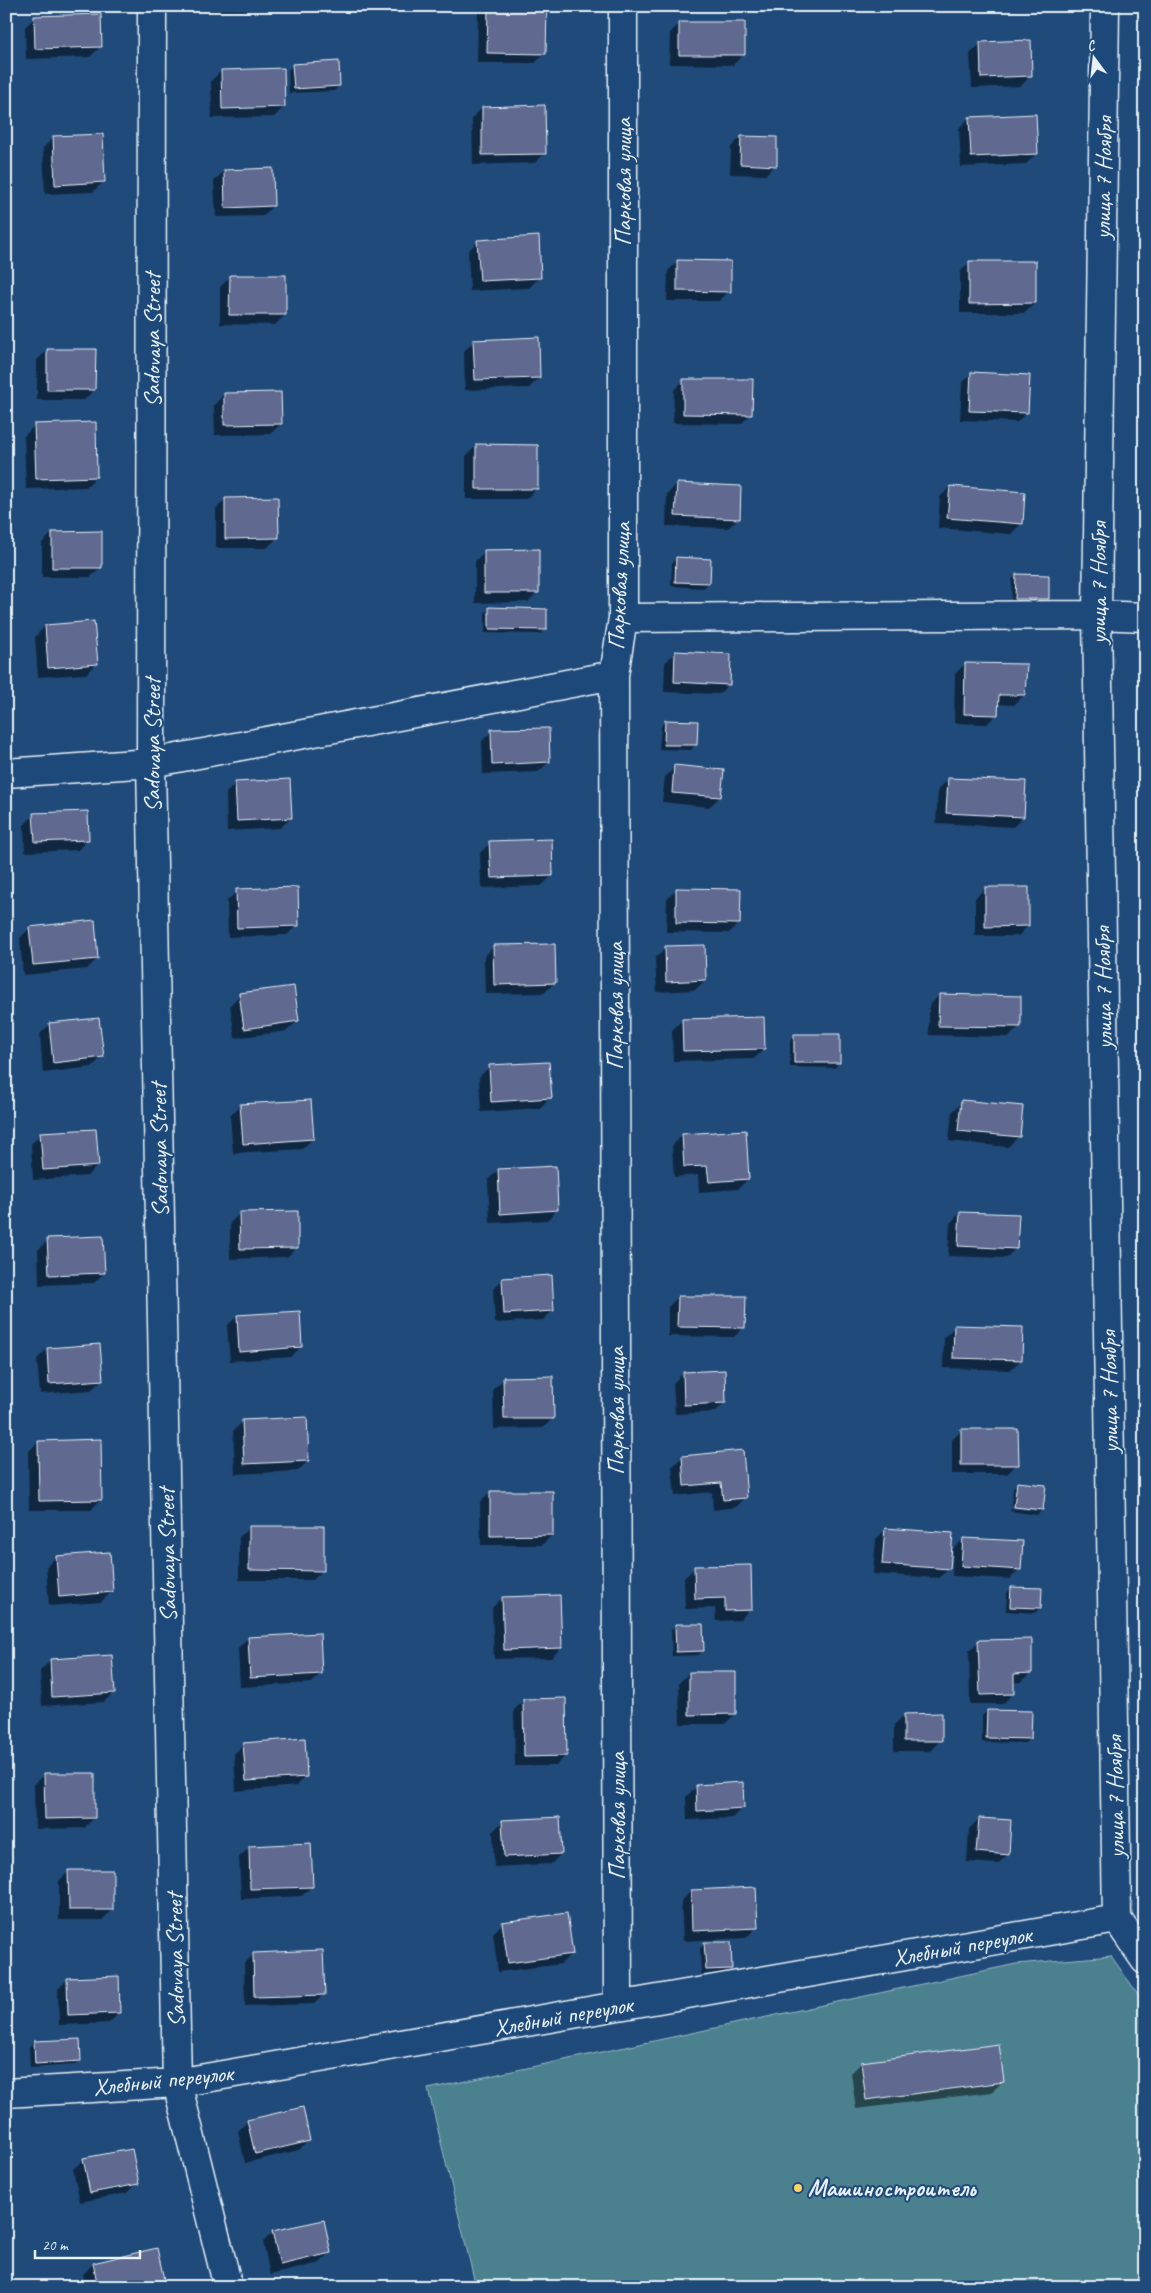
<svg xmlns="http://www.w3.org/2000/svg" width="1151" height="2293" viewBox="0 0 1151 2293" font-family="Caveat,sans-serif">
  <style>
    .green { fill: #4b808e; stroke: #9ab8c3 }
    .shadow { fill: #0007 }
    .building { fill: #60698f; stroke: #e8f1f8 }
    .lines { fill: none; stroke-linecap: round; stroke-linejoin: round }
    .minor-casing { stroke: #e8f1f8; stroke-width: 31 }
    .minor { stroke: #1f4a7a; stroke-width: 28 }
    .poi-dot { fill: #ffd166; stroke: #1f4a7a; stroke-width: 2 }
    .labels { text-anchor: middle; stroke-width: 4; stroke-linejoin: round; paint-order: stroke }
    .street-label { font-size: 24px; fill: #e8f1f8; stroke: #1f4a7a }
    .poi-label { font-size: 24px; font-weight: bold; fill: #e8f1f8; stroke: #1f4a7a; text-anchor: start }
  </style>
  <rect width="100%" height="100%" fill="#1f4a7a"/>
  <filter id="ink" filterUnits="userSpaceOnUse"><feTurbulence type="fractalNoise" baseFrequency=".02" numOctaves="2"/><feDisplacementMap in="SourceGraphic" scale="10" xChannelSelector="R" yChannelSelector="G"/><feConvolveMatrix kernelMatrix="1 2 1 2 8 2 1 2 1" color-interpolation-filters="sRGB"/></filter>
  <g filter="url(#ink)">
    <path class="green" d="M 1111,1956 L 1145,2004 L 1145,2287 L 476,2287 L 428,2089 L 1016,1964 Z"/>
    <path class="shadow" d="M 209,6 L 262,6 L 259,10 L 210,12 Z
      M 484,6 L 546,6 L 545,53 L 535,63 L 477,63 L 478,12 Z
      M 35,17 L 100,47 L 90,57 L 26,59 L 25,27 Z
      M 680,23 L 743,55 L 733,65 L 669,64 L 670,33 Z
      M 980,44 L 1031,75 L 1021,86 L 972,88 L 970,54 Z
      M 293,65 L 339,86 L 334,91 L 289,93 L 288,70 Z
      M 1145,70 L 1145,109 L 1142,109 L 1142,72 Z
      M 221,71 L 284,107 L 274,117 L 212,118 L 211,81 Z
      M 482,108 L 545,153 L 535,163 L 473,165 L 472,118 Z
      M 969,118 L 1036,154 L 1026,164 L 961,167 L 959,128 Z
      M 54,137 L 103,182 L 93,192 L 45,194 L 43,148 Z
      M 741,137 L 775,165 L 765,175 L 730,174 L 731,147 Z
      M 224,171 L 273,206 L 263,216 L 216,217 L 214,181 Z
      M 478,241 L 539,278 L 529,288 L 470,291 L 468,251 Z
      M 678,261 L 729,291 L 719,301 L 667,301 L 668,271 Z
      M 970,262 L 1035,303 L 1025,313 L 960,313 L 960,272 Z
      M 230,277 L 285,315 L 275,325 L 220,324 L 220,287 Z
      M 474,341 L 539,378 L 529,388 L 465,390 L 464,351 Z
      M 48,350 L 94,390 L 84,400 L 37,400 L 37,360 Z
      M 972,373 L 1027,412 L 1017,422 L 960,420 L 962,383 Z
      M 684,380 L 751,414 L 741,424 L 673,423 L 674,390 Z
      M 224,394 L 281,424 L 270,434 L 215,435 L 214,405 Z
      M 35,425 L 96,477 L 86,487 L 26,489 L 24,436 Z
      M 476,446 L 536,489 L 526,499 L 466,499 L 466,456 Z
      M 677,484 L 739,518 L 728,528 L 666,526 L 667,494 Z
      M 950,487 L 1021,524 L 1011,534 L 938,528 L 940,497 Z
      M 226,499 L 277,538 L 267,548 L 216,548 L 216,509 Z
      M 52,533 L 101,567 L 91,577 L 42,577 L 42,543 Z
      M 485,551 L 538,592 L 528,602 L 475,603 L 475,561 Z
      M 676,559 L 708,583 L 704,588 L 671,586 L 672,563 Z
      M 1016,575 L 1047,599 L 1043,604 L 1011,603 L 1012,580 Z
      M 490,609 L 545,629 L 541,634 L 485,633 L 485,613 Z
      M 45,626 L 96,664 L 86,674 L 38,677 L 35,637 Z
      M 675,652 L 729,684 L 719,694 L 664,692 L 665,663 Z
      M 965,664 L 1024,695 L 1014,705 L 997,704 L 997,714 L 987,724 L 954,723 L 955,674 Z
      M 665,721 L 695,745 L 691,750 L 659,749 L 661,726 Z
      M 492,731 L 549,762 L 538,772 L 483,774 L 482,741 Z
      M 675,767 L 720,797 L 709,807 L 662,802 L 665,777 Z
      M 949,779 L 1023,817 L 1013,827 L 936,823 L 938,789 Z
      M 236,783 L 291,818 L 280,828 L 227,831 L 226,793 Z
      M 34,815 L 88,839 L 78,850 L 25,852 L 24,825 Z
      M 490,843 L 552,876 L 541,886 L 481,888 L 480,853 Z
      M 985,888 L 1028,926 L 1018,936 L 975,936 L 975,898 Z
      M 677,889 L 739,923 L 729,933 L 666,932 L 667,899 Z
      M 237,891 L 297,925 L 287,935 L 228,937 L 227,901 Z
      M 30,928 L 97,959 L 87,969 L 23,975 L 20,938 Z
      M 494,946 L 554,983 L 544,993 L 485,994 L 484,957 Z
      M 665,948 L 705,980 L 695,990 L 657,992 L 655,958 Z
      M 240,995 L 297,1021 L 287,1031 L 235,1038 L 230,1005 Z
      M 939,995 L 1019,1027 L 1009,1037 L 929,1035 L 929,1006 Z
      M 682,1020 L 764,1049 L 754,1059 L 673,1061 L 672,1030 Z
      M 50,1024 L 102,1057 L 92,1067 L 43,1073 L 40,1034 Z
      M 794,1035 L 839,1063 L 834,1068 L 790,1067 L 790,1040 Z
      M 489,1067 L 550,1097 L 540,1108 L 481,1112 L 479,1077 Z
      M 962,1102 L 1018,1137 L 1008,1147 L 949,1141 L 952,1112 Z
      M 241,1105 L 313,1139 L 302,1149 L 233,1153 L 230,1116 Z
      M 41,1134 L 97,1166 L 87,1176 L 33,1180 L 31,1144 Z
      M 682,1135 L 748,1179 L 738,1189 L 699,1192 L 698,1175 L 674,1177 L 672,1146 Z
      M 498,1170 L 557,1210 L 547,1220 L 490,1223 L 488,1180 Z
      M 240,1213 L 297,1247 L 287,1257 L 230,1259 L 230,1223 Z
      M 960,1213 L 1016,1248 L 1006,1258 L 948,1256 L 950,1223 Z
      M 48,1240 L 104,1273 L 94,1283 L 39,1285 L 38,1250 Z
      M 503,1279 L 553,1310 L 543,1320 L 495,1323 L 493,1289 Z
      M 678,1297 L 744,1327 L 734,1337 L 668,1336 L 668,1307 Z
      M 237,1316 L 301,1347 L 291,1357 L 230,1361 L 227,1326 Z
      M 955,1327 L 1021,1360 L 1010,1370 L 943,1368 L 944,1337 Z
      M 47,1349 L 102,1380 L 91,1390 L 40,1394 L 37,1359 Z
      M 683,1373 L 725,1402 L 715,1412 L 675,1414 L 673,1383 Z
      M 504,1379 L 553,1418 L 543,1428 L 494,1429 L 493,1389 Z
      M 243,1421 L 308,1461 L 298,1471 L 235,1474 L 233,1431 Z
      M 962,1430 L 1017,1464 L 1007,1474 L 952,1474 L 952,1440 Z
      M 38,1442 L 101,1499 L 91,1510 L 29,1510 L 28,1452 Z
      M 682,1457 L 746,1497 L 736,1507 L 713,1510 L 712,1492 L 675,1496 L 672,1467 Z
      M 1018,1483 L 1042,1510 L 1037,1515 L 1010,1511 L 1011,1508 L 1039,1511 L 1039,1509 L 1011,1505 L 1013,1488 Z
      M 491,1492 L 552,1535 L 542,1545 L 481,1545 L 480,1502 Z
      M 250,1527 L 323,1570 L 313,1580 L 239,1580 L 239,1537 Z
      M 886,1529 L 949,1568 L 939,1578 L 873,1574 L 876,1539 Z
      M 964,1539 L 1020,1569 L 1010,1579 L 952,1576 L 953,1549 Z
      M 56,1557 L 111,1592 L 101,1602 L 49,1606 L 46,1567 Z
      M 695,1568 L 750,1609 L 740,1620 L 716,1621 L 715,1608 L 685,1609 L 684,1578 Z
      M 1011,1588 L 1040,1608 L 1035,1613 L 1006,1611 L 1007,1593 Z
      M 502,1598 L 561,1648 L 551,1658 L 494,1659 L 492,1608 Z
      M 676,1625 L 703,1651 L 698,1655 L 672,1656 L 671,1630 Z
      M 248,1638 L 321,1673 L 311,1683 L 240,1687 L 238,1648 Z
      M 979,1641 L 1031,1672 L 1021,1682 L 1013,1683 L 1013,1693 L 1003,1704 L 970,1704 L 969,1651 Z
      M 50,1661 L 114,1692 L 104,1702 L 42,1706 L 40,1671 Z
      M 689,1673 L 735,1714 L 725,1724 L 680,1724 L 679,1683 Z
      M 524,1700 L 566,1755 L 556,1766 L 515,1766 L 514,1710 Z
      M 987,1711 L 1030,1738 L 1025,1743 L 982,1742 L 982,1716 Z
      M 904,1715 L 940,1741 L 930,1751 L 894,1751 L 894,1725 Z
      M 244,1744 L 306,1776 L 296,1786 L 236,1791 L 234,1754 Z
      M 44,1774 L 94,1818 L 84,1828 L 35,1829 L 34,1784 Z
      M 696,1787 L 742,1808 L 732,1818 L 687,1820 L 686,1797 Z
      M 979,1819 L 1008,1854 L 998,1864 L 967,1862 L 969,1829 Z
      M 503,1821 L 561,1854 L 551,1864 L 494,1867 L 493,1831 Z
      M 250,1847 L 312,1886 L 302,1896 L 241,1899 L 239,1857 Z
      M 69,1871 L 112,1910 L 102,1920 L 59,1920 L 59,1881 Z
      M 691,1891 L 757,1927 L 746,1938 L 683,1941 L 681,1901 Z
      M 503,1923 L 571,1954 L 561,1964 L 498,1972 L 493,1933 Z
      M 705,1944 L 731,1968 L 726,1973 L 701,1974 L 700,1948 Z
      M 254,1954 L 324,1994 L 314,2004 L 245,2006 L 244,1964 Z
      M 68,1979 L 119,2013 L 109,2023 L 59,2025 L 58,1989 Z
      M 34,2042 L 80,2061 L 75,2065 L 30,2068 L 29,2047 Z
      M 861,2063 L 1002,2082 L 992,2092 L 856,2109 L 851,2073 Z
      M 248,2121 L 309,2140 L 299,2150 L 245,2163 L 238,2131 Z
      M 84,2159 L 137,2183 L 127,2193 L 80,2202 L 73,2169 Z
      M 273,2232 L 330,2253 L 320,2263 L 270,2275 L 263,2242 Z
      M 93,2264 L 164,2284 L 161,2287 L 86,2287 L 83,2274 Z"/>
    <path class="building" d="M 488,6 L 547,6 L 546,54 L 487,53 Z
      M 101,14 L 102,47 L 35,49 L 34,16 Z
      M 679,22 L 745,22 L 745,55 L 679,55 Z
      M 1031,40 L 1032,76 L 981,78 L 980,42 Z
      M 339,61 L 340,86 L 294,89 L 292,64 Z
      M 284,68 L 285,107 L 222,109 L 221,70 Z
      M 545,105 L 546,154 L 482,155 L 482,107 Z
      M 1036,114 L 1038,154 L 971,157 L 969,117 Z
      M 103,134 L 105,182 L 55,185 L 53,136 Z
      M 741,136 L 777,137 L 777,166 L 740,164 Z
      M 273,168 L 274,206 L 225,208 L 224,170 Z
      M 539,236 L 541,278 L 480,281 L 477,240 Z
      M 677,260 L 731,261 L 731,292 L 677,291 Z
      M 969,261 L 1036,261 L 1036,303 L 969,304 Z
      M 230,275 L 286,275 L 286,315 L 229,315 Z
      M 539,337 L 540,378 L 475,380 L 473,340 Z
      M 47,349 L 96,349 L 95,390 L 47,390 Z
      M 971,372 L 1030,375 L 1028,413 L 969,411 Z
      M 683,379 L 753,379 L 752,415 L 683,414 Z
      M 281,392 L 282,424 L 224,425 L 224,393 Z
      M 96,422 L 97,477 L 36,479 L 34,424 Z
      M 476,444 L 538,445 L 538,489 L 476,489 Z
      M 677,483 L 741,486 L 740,519 L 675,516 Z
      M 950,486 L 1025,492 L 1023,524 L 947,518 Z
      M 278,497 L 279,538 L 225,539 L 225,498 Z
      M 102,531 L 102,568 L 52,568 L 52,532 Z
      M 539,549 L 539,593 L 484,593 L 484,550 Z
      M 676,557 L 711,559 L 710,583 L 675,582 Z
      M 1016,574 L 1049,575 L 1049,599 L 1015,599 Z
      M 489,607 L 547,609 L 547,630 L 489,629 Z
      M 94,621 L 98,664 L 48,668 L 45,625 Z
      M 675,651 L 731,654 L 730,685 L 674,682 Z
      M 965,663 L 1027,664 L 1025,695 L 999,695 L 998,715 L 964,714 Z
      M 665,720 L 698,721 L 697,745 L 664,745 Z
      M 549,728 L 550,762 L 492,765 L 491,729 Z
      M 674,765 L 724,770 L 721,797 L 672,793 Z
      M 948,778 L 1026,781 L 1024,817 L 946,813 Z
      M 290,779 L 292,818 L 237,821 L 235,782 Z
      M 88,811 L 89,840 L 35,842 L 33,813 Z
      M 552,839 L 553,876 L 491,878 L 489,841 Z
      M 298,887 L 299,926 L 237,928 L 236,889 Z
      M 985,887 L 1029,887 L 1029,926 L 985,927 Z
      M 676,888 L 741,889 L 740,924 L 676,923 Z
      M 95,920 L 98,959 L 33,965 L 29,927 Z
      M 555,944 L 556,983 L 494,985 L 493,945 Z
      M 705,945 L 706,980 L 666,982 L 665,946 Z
      M 294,986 L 299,1021 L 244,1029 L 239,993 Z
      M 939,994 L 1021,996 L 1021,1027 L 938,1026 Z
      M 764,1017 L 765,1049 L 683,1051 L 682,1019 Z
      M 99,1018 L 104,1057 L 53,1063 L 49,1023 Z
      M 794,1034 L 840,1034 L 840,1063 L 794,1063 Z
      M 549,1062 L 552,1098 L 491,1102 L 489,1065 Z
      M 311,1100 L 314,1139 L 243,1144 L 240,1104 Z
      M 961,1100 L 1023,1106 L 1020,1137 L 958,1131 Z
      M 96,1129 L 99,1166 L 43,1170 L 40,1132 Z
      M 746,1130 L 749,1179 L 709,1182 L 707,1166 L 684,1167 L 682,1134 Z
      M 556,1166 L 558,1210 L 500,1214 L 498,1169 Z
      M 298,1211 L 298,1248 L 240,1249 L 239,1212 Z
      M 960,1212 L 1019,1214 L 1017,1249 L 958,1246 Z
      M 103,1236 L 105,1273 L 49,1275 L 47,1238 Z
      M 552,1275 L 554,1311 L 504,1314 L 502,1278 Z
      M 678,1296 L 746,1296 L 745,1328 L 677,1327 Z
      M 300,1311 L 302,1347 L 239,1352 L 237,1315 Z
      M 954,1325 L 1023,1327 L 1022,1360 L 953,1358 Z
      M 100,1344 L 103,1380 L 49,1384 L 47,1348 Z
      M 725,1370 L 726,1403 L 684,1405 L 683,1372 Z
      M 553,1376 L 554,1419 L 504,1419 L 503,1377 Z
      M 307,1417 L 309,1461 L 244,1464 L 242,1420 Z
      M 961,1429 L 1018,1429 L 1019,1465 L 961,1465 Z
      M 101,1439 L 102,1500 L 39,1501 L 38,1441 Z
      M 743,1450 L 747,1498 L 723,1500 L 721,1483 L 684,1486 L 682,1456 Z
      M 1017,1482 L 1046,1485 L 1043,1510 L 1014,1507 Z
      M 490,1491 L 553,1491 L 553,1535 L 490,1536 Z
      M 249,1526 L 324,1526 L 324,1571 L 249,1570 Z
      M 885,1528 L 953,1533 L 950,1569 L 882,1564 Z
      M 963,1538 L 1023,1541 L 1021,1570 L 961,1566 Z
      M 110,1552 L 113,1592 L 59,1597 L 56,1556 Z
      M 751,1565 L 752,1610 L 725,1611 L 725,1598 L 695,1599 L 694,1566 Z
      M 1011,1587 L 1042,1588 L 1041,1608 L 1010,1607 Z
      M 560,1595 L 562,1648 L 504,1650 L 502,1597 Z
      M 675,1624 L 703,1624 L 704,1651 L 676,1652 Z
      M 320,1633 L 322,1674 L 250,1678 L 248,1637 Z
      M 1032,1639 L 1032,1673 L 1014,1674 L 1014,1694 L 980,1695 L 978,1640 Z
      M 112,1655 L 115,1693 L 52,1697 L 50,1659 Z
      M 689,1672 L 736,1672 L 736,1714 L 689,1715 Z
      M 566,1698 L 567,1756 L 524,1757 L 523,1699 Z
      M 987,1710 L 1032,1711 L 1031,1739 L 986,1738 Z
      M 942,1713 L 942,1741 L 904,1741 L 904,1714 Z
      M 305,1738 L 307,1777 L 246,1781 L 243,1743 Z
      M 44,1773 L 95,1773 L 95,1818 L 45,1819 Z
      M 743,1782 L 744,1808 L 697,1811 L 696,1785 Z
      M 560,1817 L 562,1854 L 504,1857 L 502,1820 Z
      M 979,1818 L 1011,1820 L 1009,1855 L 976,1852 Z
      M 311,1843 L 313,1887 L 250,1889 L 249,1846 Z
      M 68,1870 L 113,1870 L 113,1910 L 69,1910 Z
      M 756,1887 L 758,1928 L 692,1931 L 691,1890 Z
      M 567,1913 L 573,1954 L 508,1963 L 502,1922 Z
      M 704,1942 L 731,1942 L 732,1969 L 706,1970 Z
      M 323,1950 L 325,1995 L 254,1997 L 253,1953 Z
      M 119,1976 L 120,2013 L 68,2015 L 67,1978 Z
      M 80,2039 L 81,2061 L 35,2064 L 34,2041 Z
      M 999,2044 L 1004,2082 L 866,2100 L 861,2062 Z
      M 303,2107 L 310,2141 L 255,2154 L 247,2120 Z
      M 132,2149 L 139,2184 L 90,2193 L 83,2158 Z
      M 324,2220 L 331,2253 L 280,2265 L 272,2231 Z
      M 157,2248 L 165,2284 L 153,2287 L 98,2287 L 93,2263 Z"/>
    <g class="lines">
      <defs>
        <path id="minor" d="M 152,6 L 151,763 L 177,2083 L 228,2287
          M 1105,6 L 1097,615 L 1117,1919 L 1145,1960
          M 623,618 L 1097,615 L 1145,617
          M 6,773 L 151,763 L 614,675
          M 618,2006 L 614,675 L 623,618 L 623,6
          M 6,2093 L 177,2083 L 1117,1919"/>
      </defs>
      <use href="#minor" class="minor-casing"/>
      <use href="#minor" class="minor"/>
    </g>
  </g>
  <circle class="poi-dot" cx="798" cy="2188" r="5"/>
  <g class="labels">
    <g class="street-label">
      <text transform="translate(1103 178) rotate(-89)" y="8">улица 7 Ноября</text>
      <text transform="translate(623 182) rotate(-90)" y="8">Парковая улица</text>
      <text transform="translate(152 340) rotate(-90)" y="8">Sadovaya Street</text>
      <text transform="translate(1098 583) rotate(-90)" y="8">улица 7 Ноября</text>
      <text transform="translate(619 586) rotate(-87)" y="8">Парковая улица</text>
      <text transform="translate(152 745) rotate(-90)" y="8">Sadovaya Street</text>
      <text transform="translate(1103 988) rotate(-91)" y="8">улица 7 Ноября</text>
      <text transform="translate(615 1006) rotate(-90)" y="8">Парковая улица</text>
      <text transform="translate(159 1150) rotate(-91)" y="8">Sadovaya Street</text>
      <text transform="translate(1109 1392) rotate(-91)" y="8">улица 7 Ноября</text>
      <text transform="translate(616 1411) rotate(-90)" y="8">Парковая улица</text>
      <text transform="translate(167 1555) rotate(-91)" y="8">Sadovaya Street</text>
      <text transform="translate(1115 1797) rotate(-91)" y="8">улица 7 Ноября</text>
      <text transform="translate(617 1816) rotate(-90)" y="8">Парковая улица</text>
      <text transform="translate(962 1946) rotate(-10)" y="8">Хлебный переулок</text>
      <text transform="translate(175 1960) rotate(-91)" y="8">Sadovaya Street</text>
      <text transform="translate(563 2016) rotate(-10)" y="8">Хлебный переулок</text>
      <text transform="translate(163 2080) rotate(-6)" y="8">Хлебный переулок</text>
    </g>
    <g class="poi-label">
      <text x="808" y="2196">Машиностроитель</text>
    </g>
  </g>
  <rect width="1151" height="2293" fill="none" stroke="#1f4a7a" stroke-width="25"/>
  <rect x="12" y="12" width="1126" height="2268" fill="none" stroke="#e8f1f8" stroke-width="2" filter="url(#ink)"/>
  <g transform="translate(1094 58) rotate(345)" stroke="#1f4a7a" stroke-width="4" paint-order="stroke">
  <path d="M0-4L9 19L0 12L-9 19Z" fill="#e8f1f8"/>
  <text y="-8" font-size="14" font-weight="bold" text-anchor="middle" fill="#e8f1f8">С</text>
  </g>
  <path d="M35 2250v8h105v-8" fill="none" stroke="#e8f1f8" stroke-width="2.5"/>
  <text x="42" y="2250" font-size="15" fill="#e8f1f8" stroke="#1f4a7a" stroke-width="4" paint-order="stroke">20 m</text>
</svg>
